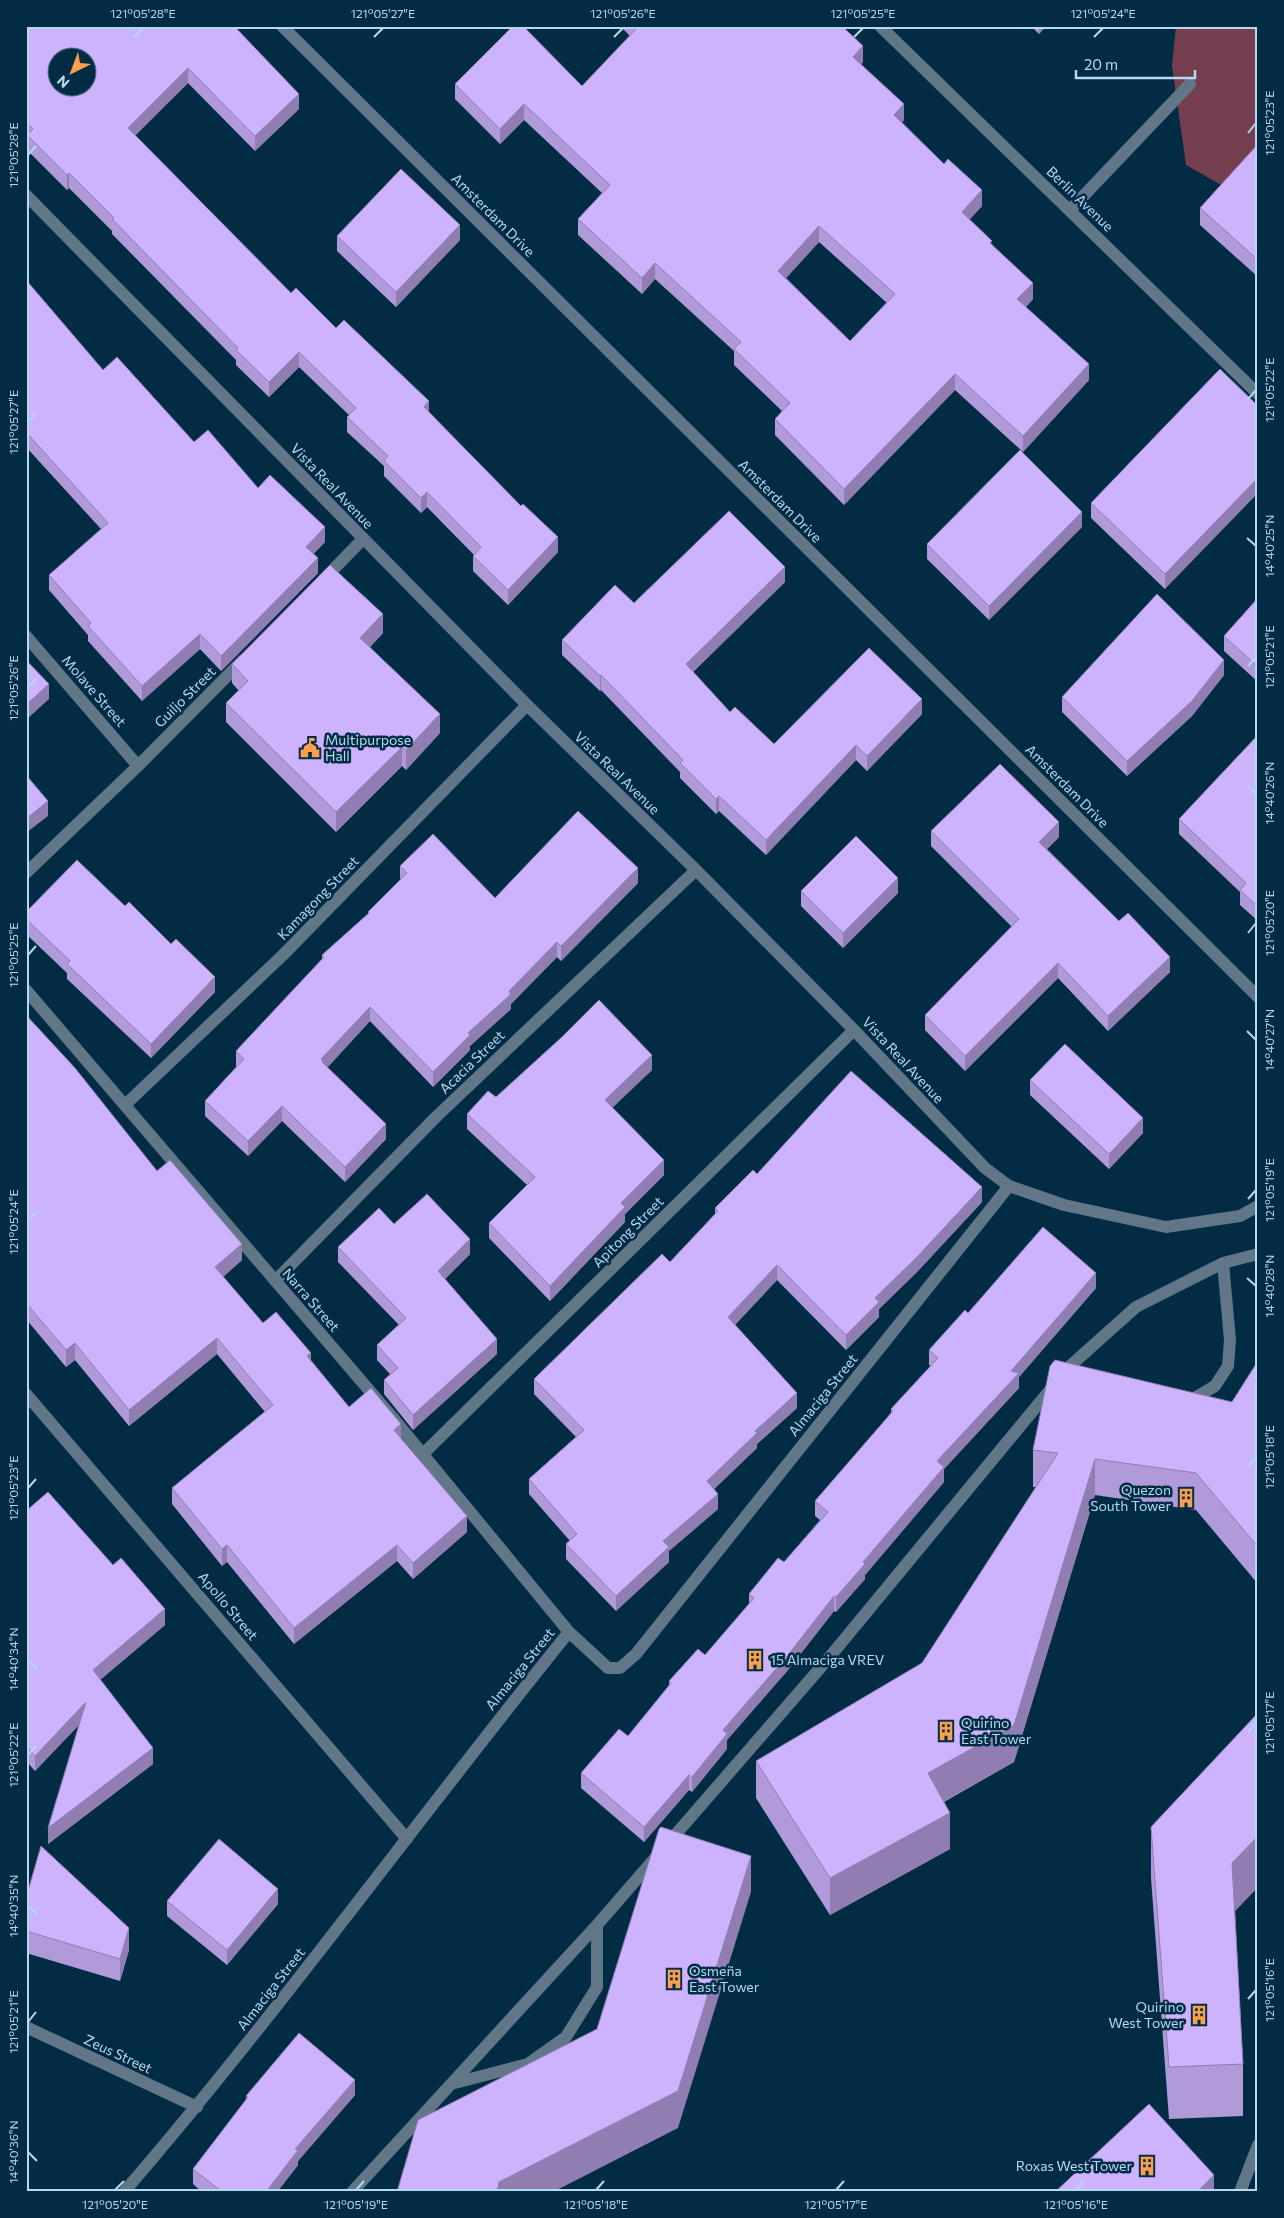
<svg xmlns="http://www.w3.org/2000/svg" width="1284" height="2218" viewBox="0 0 1284 2218" font-family="Commissioner,sans-serif">
  <style>
    .green { fill: #743e4f }
    .lines { fill: none; stroke-linecap: round; stroke-linejoin: round }
    .minor { stroke: #617788; stroke-width: 12 }
    .wall { fill: #b09ada; fill-rule: evenodd }
    .shaded-wall { fill: #907db1 }
    .building { fill: #cdb3fd; stroke: #907db1; fill-rule: evenodd }
    .ticks { fill: none; stroke: #b5d9f4; stroke-width: 2 }
    .labels { text-anchor: middle; stroke-width: 5; stroke-linejoin: round; paint-order: stroke }
    .street-label { font-size: 14px; fill: #b5d9f4; stroke: #012c44 }
    .poi-label { font-size: 14px; fill: #b5d9f4; stroke: #012c44; text-anchor: start }
    .neatline { fill: none; stroke: #b5d9f4; stroke-width: 2 }
    .ticks-label { font-size: 12px; text-anchor: middle; fill: #b5d9f4 }
  </style>
  <rect width="100%" height="100%" fill="#012c44"/>
  <path class="green" d="M 1176,26 L 1258,26 L 1258,206 L 1186,165 L 1172,66 Z"/>
  <g class="lines">
    <path class="minor" d="M 282,26 L 1258,997
      M 880,26 L 1258,394
      M 26,195 L 527,705 L 696,870 L 854,1030 L 985,1168 L 1009,1186 L 1064,1205 L 1166,1227 L 1240,1216 L 1258,1206
      M 1070,210 L 1190,84
      M 323,580 L 363,539
      M 26,636 L 138,766
      M 26,873 L 138,766 L 243,660
      M 26,990 L 393,1418 L 569,1632 L 608,1668 L 620,1668 L 636,1654 L 1009,1186
      M 125,1105 L 283,955 L 527,705
      M 275,1281 L 437,1116 L 696,870
      M 26,1394 L 407,1839
      M 1186,1403 L 1215,1386 L 1228,1366 L 1230,1340 L 1223,1263
      M 423,1454 L 854,1030
      M 26,2027 L 197,2107
      M 451,2084 L 528,2064 L 566,2037 L 597,1987 L 597,1925
      M 124,2192 C 280,2011 419,1817 569,1632
      M 352,2192 L 597,1925 L 828,1659 L 1069,1367 L 1136,1307 L 1223,1263 L 1258,1254
      M 1240,2192 L 1258,2145"/>
  </g>
  <path class="wall" d="M 26,26 L 234,26 L 299,109 L 255,151 L 188,83 L 135,135 L 291,293 L 336,328 L 429,412 L 558,552 L 508,605 L 473,571 L 473,556 L 474,555 L 427,507 L 421,513 L 384,476 L 384,466 L 347,432 L 347,417 L 349,415 L 299,367 L 269,397 L 236,365 L 236,360 L 112,234 L 112,231 L 69,188 L 67,190 L 27,150 L 27,138 L 26,137 Z
    M 620,26 L 842,26 L 863,62 L 861,64 L 904,120 L 902,122 L 982,206 L 969,220 L 992,244 L 1033,299 L 1026,307 L 1089,380 L 1023,452 L 955,390 L 844,505 L 775,435 L 775,419 L 782,411 L 734,365 L 734,351 L 655,279 L 642,294 L 578,235 L 578,219 L 602,193 L 524,120 L 500,144 L 455,99 L 455,84 L 582,86 L 630,36 ZM 819,242 L 887,303 L 850,341 L 786,278 Z
    M 1031,26 L 1046,26 L 1039,34 Z
    M 1258,144 L 1258,277 L 1200,225 L 1200,208 Z
    M 337,236 L 460,240 L 396,307 L 337,251 Z
    M 26,280 L 103,370 L 194,442 L 258,488 L 325,542 L 313,554 L 318,573 L 221,671 L 200,649 L 142,701 L 88,641 L 88,635 L 49,590 L 49,575 L 101,529 L 26,447 Z
    M 1220,369 L 1165,589 L 1091,518 L 1091,503 Z
    M 1082,527 L 989,620 L 927,559 L 927,544 Z
    M 785,582 L 693,672 L 730,712 L 774,744 L 922,714 L 867,771 L 856,760 L 766,855 L 719,811 L 716,814 L 680,778 L 680,772 L 601,690 L 600,691 L 562,655 L 562,640 L 634,603 Z
    M 1258,598 L 1258,682 L 1224,651 L 1224,636 Z
    M 383,633 L 370,647 L 440,733 L 406,770 L 402,766 L 336,832 L 226,722 L 226,703 L 239,691 L 232,683 L 232,664 Z
    M 1224,675 L 1192,716 L 1127,776 L 1062,712 L 1062,697 Z
    M 1258,735 L 1258,921 L 1240,905 L 1240,892 L 1179,834 L 1179,819 Z
    M 931,831 L 1059,837 L 1047,849 L 1170,972 L 1108,1031 L 1058,978 L 965,1071 L 925,1030 L 925,1015 L 1012,927 L 931,846 Z
    M 400,866 L 495,898 L 638,883 L 561,961 L 557,957 L 511,1004 L 511,1009 L 470,1046 L 470,1050 L 433,1087 L 370,1021 L 327,1068 L 386,1139 L 345,1182 L 282,1121 L 248,1156 L 205,1116 L 205,1101 L 236,1067 L 236,1051 L 322,960 L 322,955 L 368,914 L 368,912 L 400,880 Z
    M 801,891 L 898,893 L 843,948 L 801,906 Z
    M 125,906 L 215,992 L 151,1058 L 67,979 L 67,973 L 26,934 L 26,912 Z
    M 26,1015 L 157,1171 L 242,1260 L 223,1277 L 263,1323 L 311,1360 L 349,1407 L 401,1439 L 467,1532 L 413,1579 L 397,1561 L 294,1644 L 227,1562 L 222,1566 L 172,1504 L 172,1488 L 265,1412 L 217,1354 L 129,1426 L 75,1360 L 66,1367 L 26,1319 Z
    M 652,1070 L 612,1107 L 664,1175 L 625,1214 L 625,1222 L 550,1301 L 489,1238 L 489,1223 L 527,1185 L 467,1129 L 467,1114 L 496,1097 Z
    M 1030,1080 L 1143,1133 L 1109,1169 L 1030,1095 Z
    M 757,1174 L 982,1202 L 917,1272 L 879,1309 L 879,1317 L 846,1350 L 777,1280 L 735,1325 L 797,1408 L 757,1444 L 757,1448 L 714,1489 L 718,1509 L 669,1551 L 669,1562 L 616,1611 L 566,1559 L 566,1544 L 570,1541 L 529,1494 L 529,1479 L 576,1437 L 534,1394 L 534,1379 L 670,1262 L 715,1214 L 715,1208 Z
    M 394,1224 L 470,1254 L 445,1279 L 497,1354 L 413,1430 L 384,1394 L 384,1380 L 390,1374 L 377,1360 L 377,1345 L 399,1325 L 338,1262 L 338,1247 Z
    M 1096,1288 L 1019,1377 L 1019,1388 L 944,1469 L 944,1482 L 865,1575 L 865,1579 L 836,1612 L 834,1611 L 788,1670 L 727,1740 L 727,1749 L 692,1792 L 689,1790 L 644,1842 L 581,1788 L 581,1773 L 628,1736 L 669,1686 L 669,1681 L 705,1655 L 749,1605 L 749,1594 L 784,1562 L 820,1520 L 815,1516 L 815,1501 L 891,1413 L 891,1409 L 931,1366 L 929,1365 L 929,1350 L 968,1313 Z
    M 1258,1361 L 1258,1584 L 1196,1510 L 1095,1495 L 1014,1762 L 944,1802 L 950,1849 L 830,1915 L 756,1798 L 756,1761 L 922,1663 L 1036,1487 L 1033,1487 L 1033,1450 L 1232,1402 Z
    M 26,1511 L 165,1625 L 100,1680 L 153,1764 L 48,1844 L 79,1725 L 35,1771 L 26,1761 Z
    M 1258,1713 L 1258,1887 L 1235,1911 L 1243,2064 L 1243,2116 L 1169,2119 L 1151,1878 L 1151,1827 Z
    M 26,1898 L 129,1950 L 120,1981 L 26,1953 Z
    M 167,1901 L 278,1904 L 227,1965 L 167,1916 Z
    M 355,2095 L 298,2161 L 298,2165 L 277,2192 L 202,2192 L 193,2184 L 193,2169 L 246,2100 L 246,2096 Z"/>
  <path class="shaded-wall" d="M 1039,26 L 1046,26 L 1039,34 Z
    M 863,46 L 863,62 L 853,73 L 853,57 Z
    M 188,68 L 188,83 L 128,143 L 128,128 Z
    M 299,94 L 299,109 L 255,151 L 255,136 Z
    M 524,104 L 524,120 L 500,144 L 500,129 Z
    M 904,104 L 904,120 L 894,131 L 894,115 Z
    M 69,173 L 69,188 L 67,190 L 67,175 Z
    M 982,190 L 982,206 L 962,228 L 962,212 Z
    M 460,225 L 460,240 L 396,307 L 396,292 Z
    M 819,226 L 819,242 L 778,287 L 778,271 Z
    M 655,263 L 655,279 L 642,294 L 642,278 Z
    M 1033,283 L 1033,299 L 1017,315 L 1017,299 Z
    M 299,352 L 299,367 L 269,397 L 269,382 Z
    M 1089,364 L 1089,380 L 1023,452 L 1023,436 Z
    M 955,374 L 955,390 L 844,505 L 844,489 Z
    M 429,401 L 429,416 L 424,407 Z
    M 1258,478 L 1258,493 L 1165,589 L 1165,574 Z
    M 427,492 L 427,507 L 421,513 L 421,498 Z
    M 1082,512 L 1082,527 L 989,620 L 989,606 Z
    M 325,527 L 325,542 L 306,562 L 306,547 Z
    M 558,537 L 558,552 L 508,605 L 508,590 Z
    M 318,558 L 318,573 L 221,671 L 221,656 Z
    M 785,567 L 785,582 L 686,679 L 686,664 Z
    M 383,614 L 383,633 L 360,658 L 360,638 Z
    M 200,634 L 200,649 L 142,701 L 142,686 Z
    M 1224,660 L 1224,675 L 1192,716 L 1127,776 L 1127,761 Z
    M 601,675 L 601,690 L 600,691 L 600,676 Z
    M 49,684 L 49,699 L 26,720 L 26,705 Z
    M 922,699 L 922,714 L 867,771 L 867,756 Z
    M 440,714 L 440,733 L 406,770 L 406,750 Z
    M 856,745 L 856,760 L 766,855 L 766,840 Z
    M 402,747 L 402,766 L 336,832 L 336,812 Z
    M 719,796 L 719,811 L 716,814 L 716,799 Z
    M 48,801 L 48,816 L 26,833 L 26,819 Z
    M 1059,822 L 1059,837 L 1039,857 L 1039,842 Z
    M 638,868 L 638,883 L 561,961 L 561,946 Z
    M 898,878 L 898,893 L 843,948 L 843,933 Z
    M 557,942 L 557,957 L 511,1004 L 511,1009 L 470,1046 L 470,1050 L 433,1087 L 433,1072 L 468,1033 Z
    M 1170,957 L 1170,972 L 1108,1031 L 1108,1016 Z
    M 1058,963 L 1058,978 L 965,1071 L 965,1056 Z
    M 215,977 L 215,992 L 151,1058 L 151,1044 Z
    M 370,1007 L 370,1021 L 323,1072 L 321,1059 Z
    M 652,1055 L 652,1070 L 605,1115 L 605,1100 Z
    M 282,1106 L 282,1121 L 248,1156 L 248,1141 Z
    M 1143,1118 L 1143,1133 L 1109,1169 L 1109,1154 Z
    M 386,1124 L 386,1139 L 345,1182 L 345,1167 Z
    M 664,1160 L 664,1175 L 625,1214 L 625,1222 L 550,1301 L 550,1286 L 621,1203 Z
    M 982,1187 L 982,1202 L 917,1272 L 879,1309 L 879,1317 L 846,1350 L 846,1335 L 875,1298 Z
    M 470,1239 L 470,1254 L 438,1286 L 438,1271 Z
    M 242,1244 L 242,1260 L 215,1284 L 215,1267 Z
    M 777,1265 L 777,1280 L 728,1332 L 728,1317 Z
    M 1096,1273 L 1096,1288 L 1019,1377 L 1019,1388 L 944,1469 L 944,1482 L 865,1575 L 865,1579 L 836,1612 L 836,1597 L 863,1562 L 937,1461 L 1011,1371 Z
    M 217,1338 L 217,1354 L 129,1426 L 129,1410 Z
    M 497,1339 L 497,1354 L 413,1430 L 413,1415 Z
    M 75,1343 L 75,1360 L 66,1367 L 66,1350 Z
    M 311,1353 L 311,1369 L 307,1356 Z
    M 797,1393 L 797,1408 L 757,1444 L 757,1448 L 707,1496 L 707,1481 L 755,1431 Z
    M 401,1424 L 401,1441 L 394,1430 Z
    M 1095,1459 L 1095,1495 L 1014,1762 L 928,1810 L 928,1773 Z
    M 718,1494 L 718,1509 L 669,1551 L 669,1562 L 616,1611 L 616,1596 L 663,1541 Z
    M 467,1516 L 467,1532 L 413,1579 L 413,1563 Z
    M 227,1545 L 227,1562 L 222,1566 L 222,1549 Z
    M 397,1545 L 397,1561 L 294,1644 L 294,1628 Z
    M 834,1596 L 834,1611 L 788,1670 L 727,1740 L 727,1749 L 692,1792 L 692,1777 L 723,1730 Z
    M 165,1609 L 165,1625 L 93,1686 L 93,1670 Z
    M 86,1702 L 86,1717 L 35,1771 L 35,1756 Z
    M 153,1748 L 153,1764 L 48,1844 L 48,1828 Z
    M 689,1775 L 689,1790 L 644,1842 L 644,1827 Z
    M 950,1813 L 950,1849 L 830,1915 L 830,1878 Z
    M 1258,1836 L 1258,1887 L 1232,1914 L 1232,1863 Z
    M 751,1856 L 751,1892 L 678,2128 L 553,2192 L 497,2192 L 499,2182 Z
    M 278,1889 L 278,1904 L 227,1965 L 227,1950 Z
    M 129,1928 L 129,1950 L 120,1981 L 120,1959 Z
    M 355,2080 L 355,2095 L 298,2161 L 298,2165 L 277,2192 L 266,2192 L 295,2149 Z
    M 1214,2175 L 1214,2192 L 1197,2192 Z"/>
  <path class="building" d="M 26,26 L 234,26 L 299,94 L 255,136 L 188,68 L 128,128 L 291,293 L 296,288 L 336,328 L 344,320 L 429,401 L 424,407 L 521,506 L 523,504 L 558,537 L 508,590 L 473,556 L 481,547 L 427,492 L 421,498 L 384,461 L 388,456 L 347,417 L 356,408 L 299,352 L 269,382 L 236,350 L 238,348 L 112,219 L 114,218 L 69,173 L 67,175 L 27,135 L 33,129 L 26,122 ZM 58,58 L 88,58 L 88,88 L 58,88 Z
    M 513,26 L 523,26 L 582,86 L 638,27 L 637,26 L 842,26 L 863,46 L 853,57 L 904,104 L 894,115 L 944,164 L 948,159 L 982,190 L 962,212 L 992,241 L 990,243 L 1033,283 L 1017,299 L 1089,364 L 1023,436 L 955,374 L 844,489 L 775,419 L 790,403 L 734,349 L 741,342 L 655,263 L 642,278 L 578,219 L 610,185 L 524,104 L 500,129 L 455,84 ZM 819,226 L 895,294 L 850,341 L 778,271 Z
    M 1258,144 L 1258,260 L 1200,208 Z
    M 401,169 L 460,225 L 396,292 L 337,236 Z
    M 26,280 L 103,370 L 117,357 L 194,442 L 208,430 L 258,488 L 270,475 L 325,527 L 306,547 L 318,558 L 221,656 L 200,634 L 142,686 L 88,626 L 91,623 L 49,575 L 108,523 L 26,432 Z
    M 1220,369 L 1258,406 L 1258,478 L 1165,574 L 1091,503 Z
    M 1020,450 L 1082,512 L 989,606 L 927,544 Z
    M 729,511 L 785,567 L 686,664 L 730,712 L 735,707 L 774,744 L 869,648 L 922,699 L 867,756 L 856,745 L 766,840 L 719,796 L 716,799 L 680,763 L 683,760 L 601,675 L 600,676 L 562,640 L 615,585 L 634,603 Z
    M 330,565 L 383,614 L 360,638 L 440,714 L 406,750 L 402,747 L 336,812 L 226,703 L 248,681 L 232,664 Z
    M 1157,594 L 1224,660 L 1192,701 L 1127,761 L 1062,697 Z
    M 1258,598 L 1258,667 L 1224,636 Z
    M 26,660 L 49,684 L 26,705 Z
    M 1258,735 L 1258,907 L 1240,890 L 1246,883 L 1179,819 Z
    M 1000,764 L 1059,822 L 1039,842 L 1119,921 L 1128,913 L 1170,957 L 1108,1016 L 1058,963 L 965,1056 L 925,1015 L 1019,919 L 931,831 Z
    M 26,775 L 48,801 L 26,819 Z
    M 578,811 L 638,868 L 561,946 L 557,942 L 509,991 L 511,994 L 468,1033 L 470,1035 L 433,1072 L 370,1007 L 321,1059 L 323,1061 L 322,1062 L 386,1124 L 345,1167 L 282,1106 L 248,1141 L 205,1101 L 244,1059 L 236,1051 L 324,957 L 322,955 L 369,913 L 368,912 L 407,873 L 400,866 L 433,834 L 495,898 Z
    M 856,836 L 898,878 L 843,933 L 801,891 Z
    M 77,860 L 125,906 L 129,902 L 171,944 L 176,939 L 215,977 L 151,1044 L 67,964 L 70,961 L 26,919 L 26,912 Z
    M 599,1000 L 652,1055 L 605,1100 L 664,1160 L 621,1203 L 625,1207 L 550,1286 L 489,1223 L 535,1177 L 467,1114 L 488,1091 L 496,1097 L 562,1037 Z
    M 26,1015 L 75,1068 L 157,1171 L 170,1160 L 242,1244 L 215,1267 L 263,1323 L 276,1312 L 311,1353 L 307,1356 L 349,1407 L 371,1388 L 401,1424 L 394,1430 L 467,1516 L 413,1563 L 397,1545 L 294,1628 L 227,1545 L 222,1549 L 172,1488 L 273,1405 L 217,1338 L 129,1410 L 75,1343 L 66,1350 L 26,1303 Z
    M 1065,1044 L 1143,1118 L 1109,1154 L 1030,1080 Z
    M 851,1071 L 982,1187 L 917,1257 L 875,1298 L 879,1302 L 846,1335 L 777,1265 L 728,1317 L 797,1393 L 755,1431 L 757,1433 L 707,1481 L 718,1494 L 663,1541 L 669,1547 L 616,1596 L 566,1544 L 577,1534 L 529,1479 L 584,1430 L 534,1379 L 662,1254 L 670,1262 L 718,1211 L 715,1208 L 753,1170 L 757,1174 Z
    M 427,1194 L 470,1239 L 438,1271 L 497,1339 L 413,1415 L 384,1380 L 398,1368 L 377,1345 L 406,1318 L 338,1247 L 379,1208 L 394,1224 Z
    M 1043,1227 L 1096,1273 L 1011,1371 L 1019,1373 L 937,1461 L 944,1467 L 863,1562 L 865,1564 L 836,1597 L 834,1596 L 788,1655 L 723,1730 L 727,1734 L 692,1777 L 689,1775 L 644,1827 L 581,1773 L 619,1729 L 628,1736 L 671,1683 L 669,1681 L 698,1649 L 705,1655 L 754,1598 L 749,1594 L 778,1558 L 784,1562 L 828,1512 L 815,1501 L 893,1411 L 891,1409 L 938,1358 L 929,1350 L 965,1310 L 968,1313 Z
    M 1055,1360 L 1232,1402 L 1258,1361 L 1258,1547 L 1196,1473 L 1095,1459 L 1014,1725 L 928,1773 L 950,1813 L 830,1878 L 756,1761 L 922,1663 L 1058,1453 L 1033,1450 L 1050,1366 Z
    M 48,1492 L 113,1565 L 121,1558 L 165,1609 L 93,1670 L 153,1748 L 48,1828 L 86,1702 L 35,1756 L 26,1745 L 26,1511 Z
    M 1258,1713 L 1258,1836 L 1232,1863 L 1243,2064 L 1169,2067 L 1151,1827 Z
    M 661,1827 L 751,1856 L 678,2091 L 499,2182 L 497,2192 L 397,2192 L 418,2120 L 597,2029 L 659,1829 Z
    M 219,1839 L 278,1889 L 227,1950 L 167,1901 Z
    M 41,1846 L 129,1928 L 120,1959 L 26,1931 L 26,1898 Z
    M 299,2033 L 355,2080 L 295,2149 L 298,2150 L 266,2192 L 222,2192 L 193,2169 L 248,2097 L 246,2096 Z
    M 1149,2104 L 1214,2175 L 1197,2192 L 1055,2192 Z"/>
  <path class="ticks" d="M 134,37 L 143,28M 374,37 L 383,28M 614,37 L 623,28M 854,37 L 863,28M 1094,37 L 1103,28M 1248,133 L 1256,123M 28,155 L 36,146M 1248,399 L 1256,390M 28,422 L 36,413M 1247,538 L 1256,546M 1248,666 L 1256,657M 28,688 L 36,679M 1247,785 L 1256,793M 1248,933 L 1256,923M 28,955 L 36,946M 1247,1031 L 1256,1040M 1248,1199 L 1256,1190M 28,1222 L 36,1212M 1247,1278 L 1256,1286M 1248,1466 L 1256,1457M 28,1488 L 36,1479M 28,1659 L 37,1668M 1248,1732 L 1256,1723M 28,1755 L 36,1746M 28,1906 L 37,1914M 1248,1999 L 1256,1990M 28,2022 L 36,2012M 28,2152 L 37,2161M 115,2190 L 124,2181M 356,2190 L 364,2181M 596,2190 L 604,2181M 836,2190 L 844,2181M 1076,2190 L 1084,2181"/>
  <defs>
    <symbol id="civic-bare" viewBox="-9 -9 18 18"><path d="M-.6-6.5H3V-4.5H.6V-3L4-1V1h2V6H-6V1h2V-1L-.6-3ZM-1.2 2.5V6h2.4V2.5Z" fill="#f99f4d" stroke="#012c44" stroke-width="2.5" paint-order="stroke"/></symbol>
    <symbol id="building-bare" viewBox="-9 -9 18 18"><path d="M-4-6H4V6H1V3H-1V6H-4ZM-2.5-4.3h1.7v1.8h-1.7ZM.8-4.3h1.7v1.8H.8ZM-2.5-1h1.7V.8h-1.7ZM.8-1h1.7V.8H.8Z" fill="#f99f4d" stroke="#012c44" stroke-width="2.5" paint-order="stroke"/></symbol>
  </defs>
  <g fill-rule="evenodd">
    <use href="#civic-bare" x="296" y="734" width="28" height="28"/>
    <use href="#building-bare" x="1172" y="1484" width="28" height="28"/>
    <use href="#building-bare" x="741" y="1646" width="28" height="28"/>
    <use href="#building-bare" x="932" y="1717" width="28" height="28"/>
    <use href="#building-bare" x="660" y="1965" width="28" height="28"/>
    <use href="#building-bare" x="1185" y="2001" width="28" height="28"/>
    <use href="#building-bare" x="1133" y="2152" width="28" height="28"/>
  </g>
  <g class="labels">
    <g class="street-label">
      <text transform="translate(1080 199) rotate(44)" y="5">Berlin Avenue</text>
      <text transform="translate(493 215) rotate(45)" y="5">Amsterdam Drive</text>
      <text transform="translate(332 486) rotate(46)" y="5">Vista Real Avenue</text>
      <text transform="translate(780 501) rotate(45)" y="5">Amsterdam Drive</text>
      <text transform="translate(94 691) rotate(49)" y="5">Molave Street</text>
      <text transform="translate(185 697) rotate(-45)" y="5">Guiljo Street</text>
      <text transform="translate(617 773) rotate(44)" y="5">Vista Real Avenue</text>
      <text transform="translate(1067 786) rotate(45)" y="5">Amsterdam Drive</text>
      <text transform="translate(318 898) rotate(-46)" y="5">Kamagong Street</text>
      <text transform="translate(903 1060) rotate(47)" y="5">Vista Real Avenue</text>
      <text transform="translate(472 1062) rotate(-44)" y="5">Acacia Street</text>
      <text transform="translate(628 1232) rotate(-45)" y="5">Apitong Street</text>
      <text transform="translate(311 1300) rotate(49)" y="5">Narra Street</text>
      <text transform="translate(823 1395) rotate(-51)" y="5">Almaciga Street</text>
      <text transform="translate(228 1606) rotate(50)" y="5">Apollo Street</text>
      <text transform="translate(520 1669) rotate(-51)" y="5">Almaciga Street</text>
      <text transform="translate(271 1989) rotate(-52)" y="5">Almaciga Street</text>
      <text transform="translate(118 2054) rotate(25)" y="5">Zeus Street</text>
    </g>
    <g class="poi-label">
      <text x="325" y="745">Multipurpose<tspan x="325" dy="16">Hall</tspan></text>
      <text x="1171" y="1495" text-anchor="end">Quezon<tspan x="1171" dy="16">South Tower</tspan></text>
      <text x="770" y="1665">15 Almaciga VREV</text>
      <text x="961" y="1728">Quirino<tspan x="961" dy="16">East Tower</tspan></text>
      <text x="689" y="1976">Osmeña<tspan x="689" dy="16">East Tower</tspan></text>
      <text x="1184" y="2012" text-anchor="end">Quirino<tspan x="1184" dy="16">West Tower</tspan></text>
      <text x="1132" y="2171" text-anchor="end">Roxas West Tower</text>
    </g>
  </g>
  <rect width="1284" height="2218" fill="none" stroke="#012c44" stroke-width="55"/>
  <g transform="translate(72 72) rotate(222)"><circle r="24" fill="#012c44" stroke="#49718a"/>
  <path d="M0-4L9 19L0 12L-9 19Z" fill="#f99f4d"/>
  <text y="-8" font-size="14" font-weight="bold" text-anchor="middle" fill="#b5d9f4">N</text>
  </g>
  <path d="M1076 70v8h119v-8" fill="none" stroke="#b5d9f4" stroke-width="2.5"/>
  <text x="1084" y="70" font-size="15" fill="#b5d9f4" stroke="#012c44" stroke-width="4" paint-order="stroke">20 m</text>
  <rect x="28" y="28" width="1228" height="2162" class="neatline"/>
  <g class="ticks-label">
    <text x="143" y="18">121°05'28"E</text>
    <text x="383" y="18">121°05'27"E</text>
    <text x="623" y="18">121°05'26"E</text>
    <text x="863" y="18">121°05'25"E</text>
    <text x="1103" y="18">121°05'24"E</text>
    <text transform="translate(1270 123) rotate(-90)" y="4">121°05'23"E</text>
    <text transform="translate(14 155) rotate(-90)" y="4">121°05'28"E</text>
    <text transform="translate(1270 390) rotate(-90)" y="4">121°05'22"E</text>
    <text transform="translate(14 422) rotate(-90)" y="4">121°05'27"E</text>
    <text transform="translate(1270 546) rotate(-90)" y="4">14°40'25"N</text>
    <text transform="translate(1270 657) rotate(-90)" y="4">121°05'21"E</text>
    <text transform="translate(14 688) rotate(-90)" y="4">121°05'26"E</text>
    <text transform="translate(1270 793) rotate(-90)" y="4">14°40'26"N</text>
    <text transform="translate(1270 923) rotate(-90)" y="4">121°05'20"E</text>
    <text transform="translate(14 955) rotate(-90)" y="4">121°05'25"E</text>
    <text transform="translate(1270 1040) rotate(-90)" y="4">14°40'27"N</text>
    <text transform="translate(1270 1190) rotate(-90)" y="4">121°05'19"E</text>
    <text transform="translate(14 1222) rotate(-90)" y="4">121°05'24"E</text>
    <text transform="translate(1270 1286) rotate(-90)" y="4">14°40'28"N</text>
    <text transform="translate(1270 1457) rotate(-90)" y="4">121°05'18"E</text>
    <text transform="translate(14 1488) rotate(-90)" y="4">121°05'23"E</text>
    <text transform="translate(14 1659) rotate(-90)" y="4">14°40'34"N</text>
    <text transform="translate(1270 1723) rotate(-90)" y="4">121°05'17"E</text>
    <text transform="translate(14 1755) rotate(-90)" y="4">121°05'22"E</text>
    <text transform="translate(14 1906) rotate(-90)" y="4">14°40'35"N</text>
    <text transform="translate(1270 1990) rotate(-90)" y="4">121°05'16"E</text>
    <text transform="translate(14 2022) rotate(-90)" y="4">121°05'21"E</text>
    <text transform="translate(14 2152) rotate(-90)" y="4">14°40'36"N</text>
    <text x="115" y="2209">121°05'20"E</text>
    <text x="356" y="2209">121°05'19"E</text>
    <text x="596" y="2209">121°05'18"E</text>
    <text x="836" y="2209">121°05'17"E</text>
    <text x="1076" y="2209">121°05'16"E</text>
  </g>
</svg>
